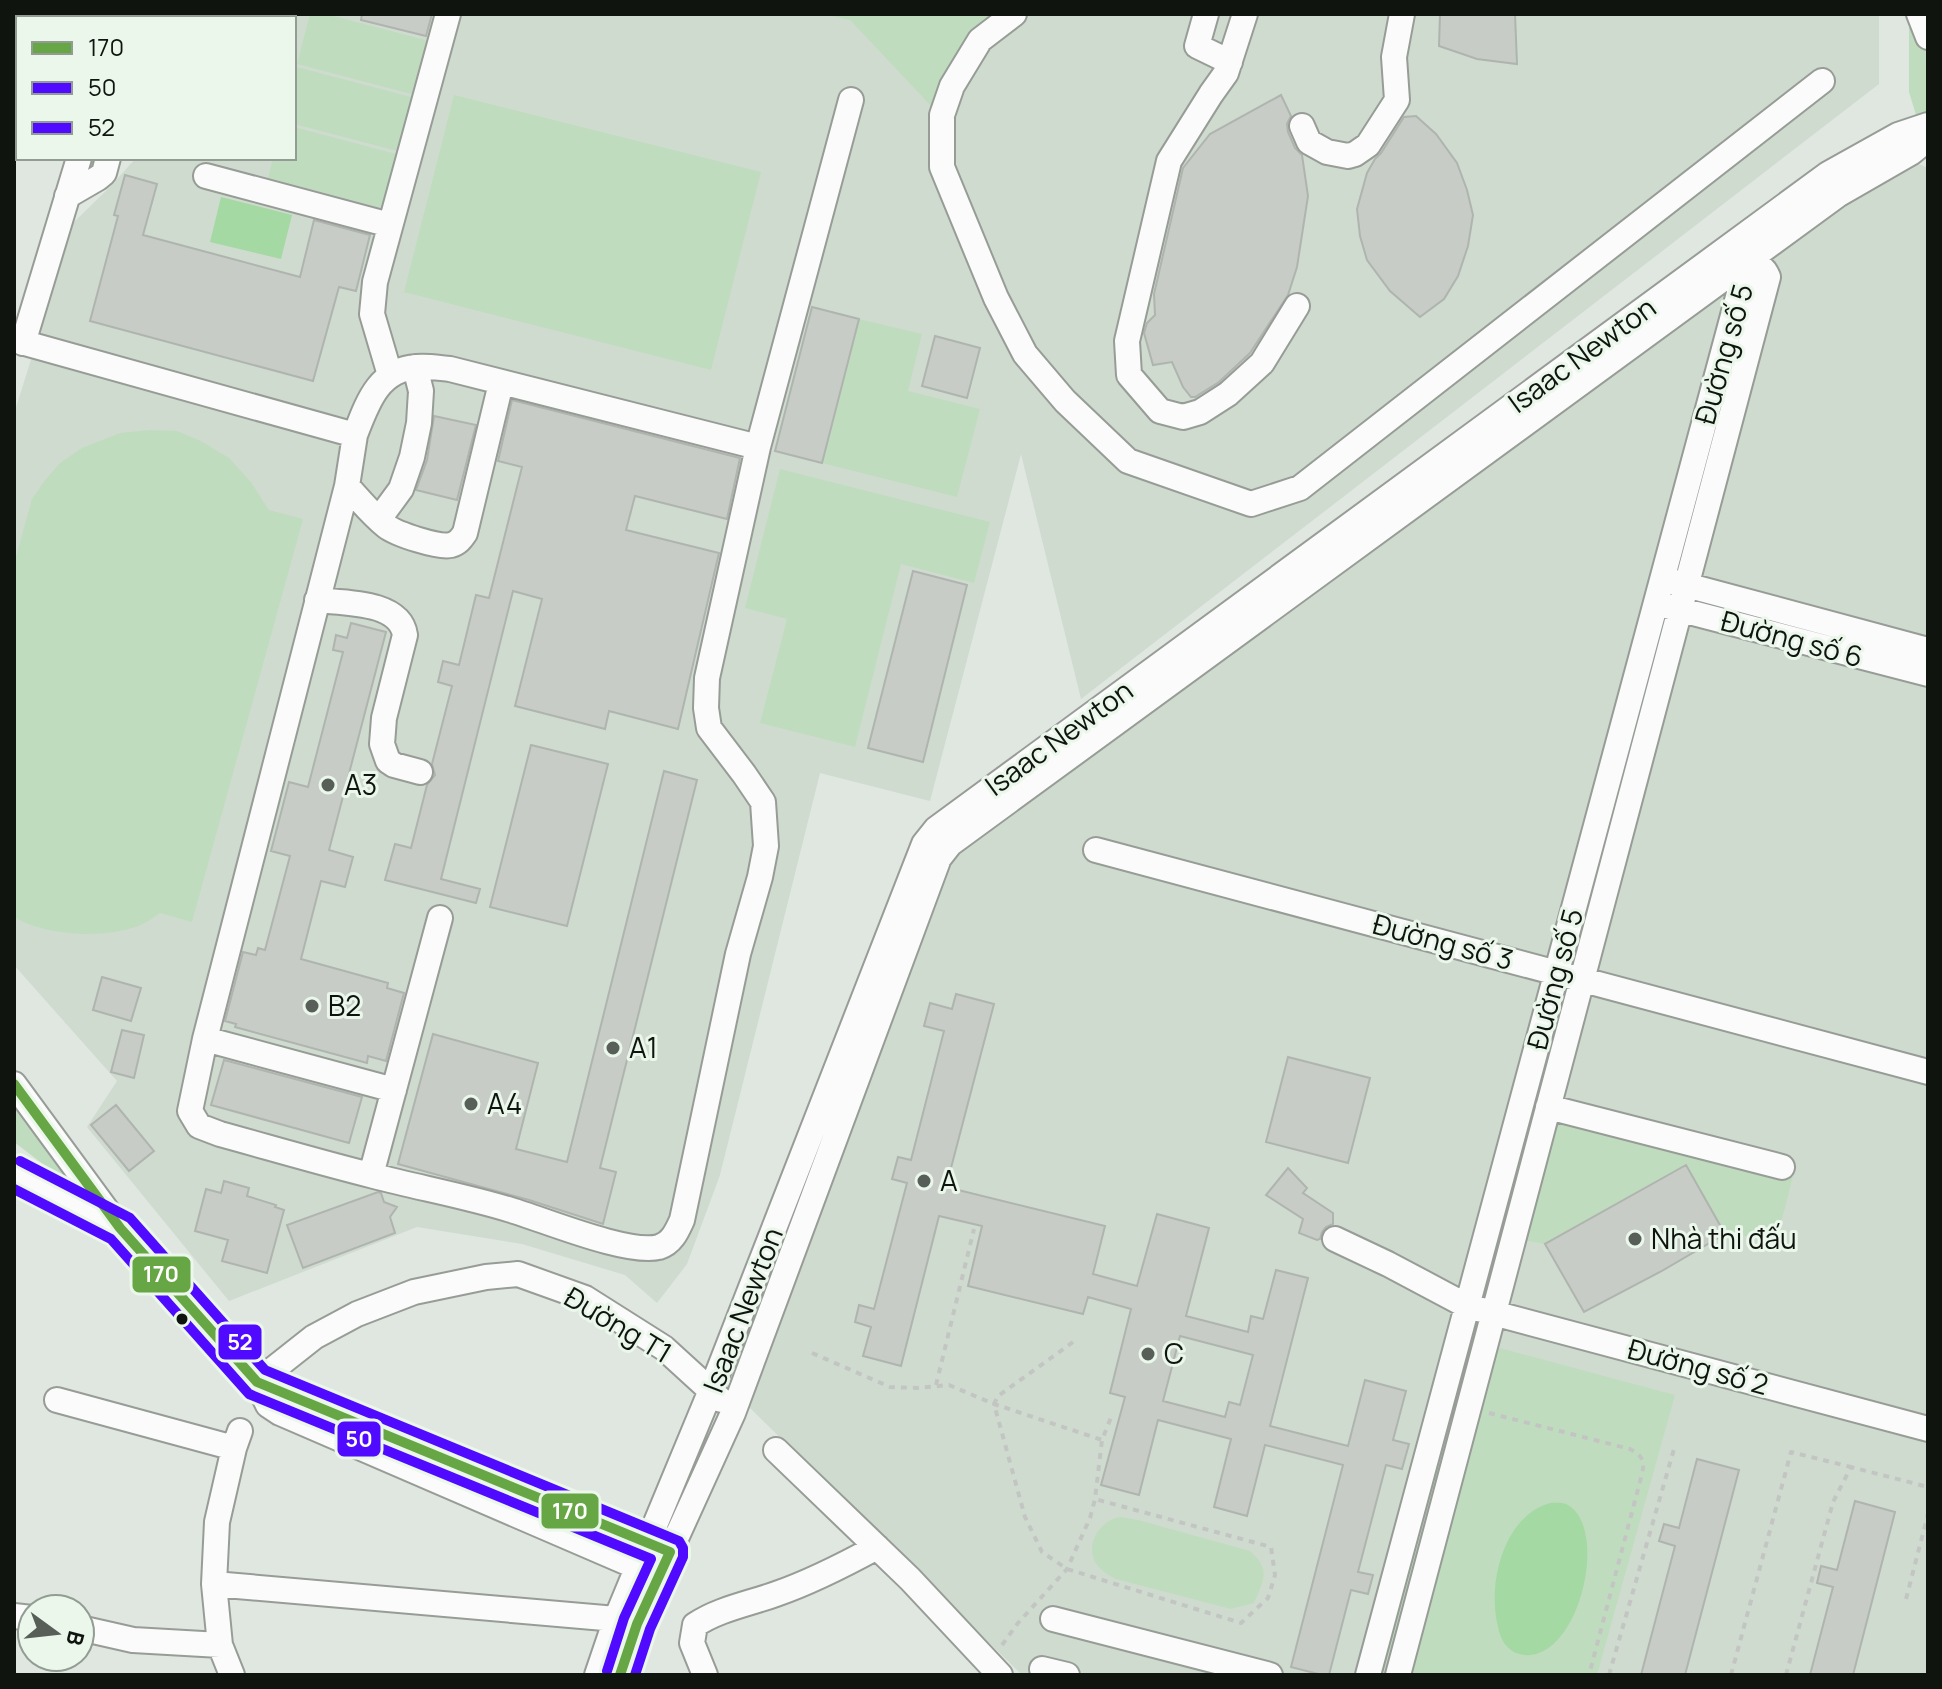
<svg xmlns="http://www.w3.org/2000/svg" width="1942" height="1689" viewBox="0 0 1942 1689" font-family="Manrope,sans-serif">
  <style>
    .built { fill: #cfdbcf }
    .green { fill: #c0dcbf }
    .water { fill: #a5d9a4 }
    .building { fill: #c7ccc7; stroke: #afb4af; stroke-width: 2; fill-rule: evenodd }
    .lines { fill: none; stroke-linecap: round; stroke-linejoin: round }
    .minor-casing { stroke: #979c97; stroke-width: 28 }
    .path { stroke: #c3c5c3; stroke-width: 4; stroke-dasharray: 6 6; stroke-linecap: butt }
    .minor { stroke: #fafbfa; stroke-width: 24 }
    .bus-1-casing { stroke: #eaf7ea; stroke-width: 16 }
    .bus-2-casing { stroke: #eaf7ea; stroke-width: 16 }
    .bus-3-casing { stroke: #eaf7ea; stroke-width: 16 }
    .bus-1 { stroke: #67a644; stroke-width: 10 }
    .bus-2 { stroke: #4f0aff; stroke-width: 10 }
    .bus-3 { stroke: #4f0aff; stroke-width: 10 }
    .poi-dot { fill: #585e58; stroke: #eaf7ea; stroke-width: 3 }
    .bus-dot { fill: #0f140f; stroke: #eaf7ea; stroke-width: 3 }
    .labels { text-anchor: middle; stroke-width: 6; stroke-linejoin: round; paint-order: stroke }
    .street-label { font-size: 28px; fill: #0f140f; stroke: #eaf7ea }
    .poi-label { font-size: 28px; fill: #0f140f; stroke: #eaf7ea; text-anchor: start }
    .line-badge { stroke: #eaf7ea; stroke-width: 3 }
    .badge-label { font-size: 22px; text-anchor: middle; font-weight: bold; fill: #fff }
  </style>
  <rect width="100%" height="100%" fill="#e0e6e0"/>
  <path class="built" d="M 240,14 L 1879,14 L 1879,84 L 1081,699 L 1021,454 L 930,801 L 820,773 L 720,1175 L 687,1264 L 657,1303 L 625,1275 L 522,1244 L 417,1227 L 229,1301 L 87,1127 L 117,1081 L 14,965 L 14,414 L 74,222 L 109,188 L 136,158 L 294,158 L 294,18 L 248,18 Z
    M 1897,155 L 1928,168 L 1928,1675 L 1022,1675 L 749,1407 L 943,861 Z"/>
  <path class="green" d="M 310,14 L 326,14 L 429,41 L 415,95 L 297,64 Z
    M 822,14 L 996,14 L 973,33 L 931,106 L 850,20 Z
    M 1912,14 L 1928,14 L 1928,135 L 1921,131 L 1909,92 L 1909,27 Z
    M 297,67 L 415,98 L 401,152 L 294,124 L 294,78 Z
    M 454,95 L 761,172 L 711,370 L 404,292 Z
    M 294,127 L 400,155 L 386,209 L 268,178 L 273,158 L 294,158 Z
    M 859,319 L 922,334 L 908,391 L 980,409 L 957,497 L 822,463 Z
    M 150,430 L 177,431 L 201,441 L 229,458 L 251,482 L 269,510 L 303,519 L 192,922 L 160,913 C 153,918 146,923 138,926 C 104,939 45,936 14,917 L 14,564 L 32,499 L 45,480 L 60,463 L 82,448 L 120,433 Z
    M 780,469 L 990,522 L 974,583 L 901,564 L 855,747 L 760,723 L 787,619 L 745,608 Z
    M 14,1096 L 72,1178 L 56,1174 L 14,1142 Z
    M 1559,1114 L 1793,1176 L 1777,1239 L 1725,1234 L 1686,1165 L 1545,1244 L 1523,1240 Z
    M 1472,1345 L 1476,1347 L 1392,1675 L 1381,1675 L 1468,1349 Z
    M 1496,1347 L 1675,1395 L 1597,1675 L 1409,1675 Z
    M 1121,1517 L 1138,1520 L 1250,1551 C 1271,1569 1264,1580 1254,1603 L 1231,1609 L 1116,1579 C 1108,1575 1100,1570 1095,1562 C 1085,1543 1101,1519 1121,1517 Z"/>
  <path class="water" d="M 221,197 L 292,215 L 281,259 L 210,242 Z
    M 1550,1503 C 1556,1503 1563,1502 1568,1505 C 1611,1530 1577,1669 1519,1654 C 1507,1651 1500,1639 1498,1627 C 1487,1585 1503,1516 1550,1503 Z"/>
  <path class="building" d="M 362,14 L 432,14 L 426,36 L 361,20 Z
    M 1440,14 L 1515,14 L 1517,64 L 1477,59 L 1439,46 Z
    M 1281,95 L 1291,116 L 1287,124 L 1288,132 L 1295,148 L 1302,155 L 1308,196 L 1297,267 L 1288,295 L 1250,353 L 1219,382 L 1195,397 L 1191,397 L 1183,387 L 1172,362 L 1153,365 L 1144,333 L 1147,323 L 1155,315 L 1154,294 L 1183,168 L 1210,134 Z
    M 1416,116 L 1436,134 L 1457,163 L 1467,190 L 1473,215 L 1468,246 L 1458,276 L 1444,299 L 1420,317 L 1390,291 L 1367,260 L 1360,236 L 1357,209 L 1367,173 L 1375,159 L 1381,153 L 1404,117 Z
    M 125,175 L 157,184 L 143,235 L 300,277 L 314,220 L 370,235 L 356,291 L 339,287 L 313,381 L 90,321 L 118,216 L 114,215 Z
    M 812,307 L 859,319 L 822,463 L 775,451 Z
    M 935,336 L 980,348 L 967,398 L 922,386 Z
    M 512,400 L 740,458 L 727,519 L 635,496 L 626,530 L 719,553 L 678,729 L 609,711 L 605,729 L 515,706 L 542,599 L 513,591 L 441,879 L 480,889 L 476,903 L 385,880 L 395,844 L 411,848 L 427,785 L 435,775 L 432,764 L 452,686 L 438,682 L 443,661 L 459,665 L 476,595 L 489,598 L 522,467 L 498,461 Z
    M 434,416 L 476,425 L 457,500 L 416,490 L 427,460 Z
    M 913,571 L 967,585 L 923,762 L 868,748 Z
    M 351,623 L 386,632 L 329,850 L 353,857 L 345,887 L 321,881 L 301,959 L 388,983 L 387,988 L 404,993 L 386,1061 L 368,1056 L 367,1063 L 235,1027 L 236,1024 L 225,1021 L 243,952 L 256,955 L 258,948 L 265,950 L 290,856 L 271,851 L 289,782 L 308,787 L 343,652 L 333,650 L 336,635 L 347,638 Z
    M 531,745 L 608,764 L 567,926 L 490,907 Z
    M 664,771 L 697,780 L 600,1168 L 616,1172 L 603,1224 L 529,1200 L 398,1164 L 433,1034 L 538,1063 L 516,1149 L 567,1162 Z
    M 102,977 L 141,988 L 131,1021 L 93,1010 Z
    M 956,994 L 994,1004 L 946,1187 L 1105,1226 L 1093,1274 L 1137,1286 L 1157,1214 L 1209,1228 L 1186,1316 L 1248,1332 L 1251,1316 L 1263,1319 L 1276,1270 L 1308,1278 L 1270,1426 L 1348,1446 L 1365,1380 L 1406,1391 L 1393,1440 L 1409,1444 L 1402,1469 L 1386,1465 L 1358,1572 L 1373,1575 L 1368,1594 L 1351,1590 L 1329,1675 L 1322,1675 L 1291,1667 L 1343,1465 L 1265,1445 L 1247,1516 L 1214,1507 L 1231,1439 L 1158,1420 L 1139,1495 L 1101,1485 L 1125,1397 L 1110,1393 L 1131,1309 L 1088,1297 L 1083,1314 L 968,1286 L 982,1226 L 939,1216 L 901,1366 L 863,1356 L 871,1327 L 855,1322 L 859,1305 L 874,1309 L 907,1183 L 892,1179 L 898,1157 L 911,1160 L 944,1031 L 924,1026 L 930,1003 L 952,1009 ZM 1180,1336 L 1253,1355 L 1240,1405 L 1229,1402 L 1225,1417 L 1163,1401 Z
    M 122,1030 L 144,1035 L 134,1078 L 111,1072 Z
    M 1288,1057 L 1370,1078 L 1348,1163 L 1266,1142 Z
    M 224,1060 L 362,1097 L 349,1143 L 211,1105 Z
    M 116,1105 L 154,1151 L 129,1171 L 91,1125 Z
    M 1686,1165 L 1725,1234 L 1660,1272 L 1584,1312 L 1545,1244 Z
    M 1288,1168 L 1307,1188 L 1303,1193 L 1333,1213 L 1333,1224 L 1326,1227 L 1322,1232 L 1320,1239 L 1317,1240 L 1299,1233 L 1303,1219 L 1266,1195 Z
    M 224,1181 L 249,1188 L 247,1196 L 276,1205 L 275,1207 L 284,1210 L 267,1273 L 222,1261 L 228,1240 L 195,1231 L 206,1189 L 221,1193 Z
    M 378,1192 L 381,1193 L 384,1202 L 397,1207 L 390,1217 L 395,1233 L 303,1268 L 287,1225 Z
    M 1697,1459 L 1739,1470 L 1685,1675 L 1641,1675 L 1675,1546 L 1659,1541 L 1664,1524 L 1679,1528 Z
    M 1855,1501 L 1895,1512 L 1853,1675 L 1810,1675 L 1833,1587 L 1817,1583 L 1821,1566 L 1837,1570 Z"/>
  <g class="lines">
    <defs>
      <path id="minor" d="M 1014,14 L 980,40 L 952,86 L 942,115 L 942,167 L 996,298 L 1025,354 L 1065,401 L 1128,461 L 1251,504 L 1300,488 L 1822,81
        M 1206,14 L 1197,46 L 1230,62
        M 1245,14 L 1226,73 L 1211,94 L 1169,161 L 1127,341 L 1129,375 L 1160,411 L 1183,417 L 1200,412 L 1228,394 L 1262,363 L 1297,306
        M 1919,14 L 1928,37
        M 1302,126 L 1309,142 L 1327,152 L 1348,156 L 1355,154 L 1368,145 L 1397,100 L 1394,57 L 1402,14
        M 206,176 L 390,225
        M 67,196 L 98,178 L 104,173 L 108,158
        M 14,340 L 355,435 C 367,404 378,369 417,367 C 427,366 439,368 450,369 L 758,447 L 851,100
        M 23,343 L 79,158
        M 390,375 L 372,314 L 375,282 L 448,14
        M 355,435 L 347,486 L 205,1039 L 190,1111 L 199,1126 L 220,1134 C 271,1148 322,1163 374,1176 C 420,1188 466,1196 511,1210 C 545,1220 628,1255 659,1247 C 672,1243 677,1231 682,1220 L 738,954 L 760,877 L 766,846 L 763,802 L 744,774 L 709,728 L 706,708 L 707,678 L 758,447
        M 347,486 C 359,499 372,515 386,526 C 396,534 439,548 451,545 C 458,543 461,539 465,533 L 501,383
        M 379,519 L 401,489 L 412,457 L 419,423 L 421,391 L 415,367
        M 1671,581 L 1928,650
        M 317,600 C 344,603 400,601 405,635 L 384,718 L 382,744 L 388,761 L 394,765 L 420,772
        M 1666,606 L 1928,674
        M 1096,850 L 1928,1072
        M 205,1039 L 394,1090
        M 14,1084 L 116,1223
        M 1548,1107 L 1782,1167
        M 14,1173 L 120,1228 L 257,1382 L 268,1405 L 280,1413 L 651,1573
        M 371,1175 L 440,918
        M 1335,1239 L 1388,1264 L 1467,1306 L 1928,1429
        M 257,1382 L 314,1337 L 357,1314 L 414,1292 L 486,1277 L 518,1274 L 585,1298 L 664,1348 L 721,1400
        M 257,1382 L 660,1548
        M 57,1400 L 234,1448
        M 776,1450 L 910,1579 L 1000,1675
        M 214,1584 L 616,1619
        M 14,1616 L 32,1618
        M 1053,1619 L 1270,1675
        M 80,1628 L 133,1640 L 220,1645
        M 1042,1669 L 1067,1675
        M 232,1675 L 220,1645 L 214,1584 L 217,1522 L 234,1448 L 240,1431
        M 597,1675 L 616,1619 L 711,1390 L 924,844 L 936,829 L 1828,174 L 1898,135 L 1928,125
        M 620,1675 L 637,1624 L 733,1413 L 939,858 L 950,844 L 1839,194 L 1912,152 L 1928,139
        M 705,1675 L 692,1643 L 695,1625 C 719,1609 748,1604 776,1594 C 811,1582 844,1565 877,1547
        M 1368,1675 L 1742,282 C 1748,267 1760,258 1768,277 L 1398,1675"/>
    </defs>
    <use href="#minor" class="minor-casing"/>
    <path class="path" d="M 1073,1342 L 998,1396 L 994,1404 L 1025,1517 L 1042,1552 L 1067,1569 L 1241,1623 L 1268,1598 L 1275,1575 L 1271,1547 L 1095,1499
      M 812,1353 L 890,1387 L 917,1388 L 949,1385 L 994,1404 L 1102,1440
      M 936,1385 L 974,1229
      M 1489,1413 L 1630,1449 C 1643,1456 1645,1461 1642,1474 L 1589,1675
      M 1906,1599 L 1928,1514
      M 1002,1645 L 1018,1623 L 1067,1569 L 1090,1518 L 1095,1499 L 1102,1440 L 1112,1415
      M 1609,1675 L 1674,1449
      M 1731,1675 L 1791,1452 L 1851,1467
      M 1786,1675 L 1833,1502 L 1851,1467 L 1928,1487"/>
    <use href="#minor" class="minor"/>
    <defs>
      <path id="bus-1" d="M 14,1084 L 120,1228 L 257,1382 L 670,1552 L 637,1624 L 620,1675"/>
      <path id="bus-2" d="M 14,1189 L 111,1239 L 249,1394 L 651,1559 L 624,1618 L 607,1671"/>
      <path id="bus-3" d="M 20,1161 L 130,1218 L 265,1370 L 679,1541 L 683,1548 L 683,1557 L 650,1629 L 635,1675"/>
    </defs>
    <use href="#bus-1" class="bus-1-casing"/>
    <use href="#bus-2" class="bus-2-casing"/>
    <use href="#bus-3" class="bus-3-casing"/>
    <use href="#bus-1" class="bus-1"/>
    <use href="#bus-2" class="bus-2"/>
    <use href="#bus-3" class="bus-3"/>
  </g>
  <g class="poi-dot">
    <circle cx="328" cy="785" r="8"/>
    <circle cx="312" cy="1006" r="8"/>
    <circle cx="613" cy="1048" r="8"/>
    <circle cx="471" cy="1104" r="8"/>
    <circle cx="924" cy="1181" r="8"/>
    <circle cx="1635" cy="1239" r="8"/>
    <circle cx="1148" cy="1354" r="8"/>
  </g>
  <circle class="bus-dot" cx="182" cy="1319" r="7"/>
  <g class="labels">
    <g class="street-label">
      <text transform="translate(1724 354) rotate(-74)" y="10">Đường số 5</text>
      <text transform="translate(1582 355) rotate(-36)" y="10">Isaac Newton</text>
      <text transform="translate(1792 639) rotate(15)" y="10">Đường số 6</text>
      <text transform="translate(1059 738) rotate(-36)" y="10">Isaac Newton</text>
      <text transform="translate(1443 942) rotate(15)" y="10">Đường số 3</text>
      <text transform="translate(1555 979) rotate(-75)" y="10">Đường số 5</text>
      <text transform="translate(743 1310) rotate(-69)" y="10">Isaac Newton</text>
      <text transform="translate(618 1325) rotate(31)" y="10">Đường T1</text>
      <text transform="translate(1698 1367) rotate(15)" y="10">Đường số 2</text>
    </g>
    <g class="poi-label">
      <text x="344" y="795">A3</text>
      <text x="328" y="1016">B2</text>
      <text x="629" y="1058">A1</text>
      <text x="487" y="1114">A4</text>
      <text x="940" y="1191">A</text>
      <text x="1651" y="1249">Nhà thi đấu</text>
      <text x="1164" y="1364">C</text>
    </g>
  </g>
  <g class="line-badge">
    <rect x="131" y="1255" width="61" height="39" rx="8" fill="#67a644"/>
    <rect x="217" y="1323" width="46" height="38" rx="8" fill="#4f0aff"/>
    <rect x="336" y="1420" width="46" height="38" rx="8" fill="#4f0aff"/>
    <rect x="540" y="1492" width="60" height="38" rx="8" fill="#67a644"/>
  </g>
  <g class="badge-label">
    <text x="161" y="1282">170</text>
    <text x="240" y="1350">52</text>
    <text x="359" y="1447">50</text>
    <text x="570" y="1519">170</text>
  </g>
  <rect width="1942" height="1689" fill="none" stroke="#0f140f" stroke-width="32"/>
  <rect x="16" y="16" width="280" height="144" fill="#eaf7ea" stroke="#929c92" stroke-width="2"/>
  <rect x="32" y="42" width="40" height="12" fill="#67a644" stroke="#929c92" stroke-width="2"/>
  <text x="88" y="56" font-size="24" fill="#0f140f">170</text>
  <rect x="32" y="82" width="40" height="12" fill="#4f0aff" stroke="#929c92" stroke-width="2"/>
  <text x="88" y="96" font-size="24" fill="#0f140f">50</text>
  <rect x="32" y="122" width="40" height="12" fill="#4f0aff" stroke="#929c92" stroke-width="2"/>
  <text x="88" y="136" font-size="24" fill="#0f140f">52</text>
  <g transform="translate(56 1633) rotate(105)"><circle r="38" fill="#eaf7ea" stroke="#929c92" stroke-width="2"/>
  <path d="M0-6L14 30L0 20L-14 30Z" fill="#585e58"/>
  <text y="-12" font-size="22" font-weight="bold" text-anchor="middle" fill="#0f140f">B</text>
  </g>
</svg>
